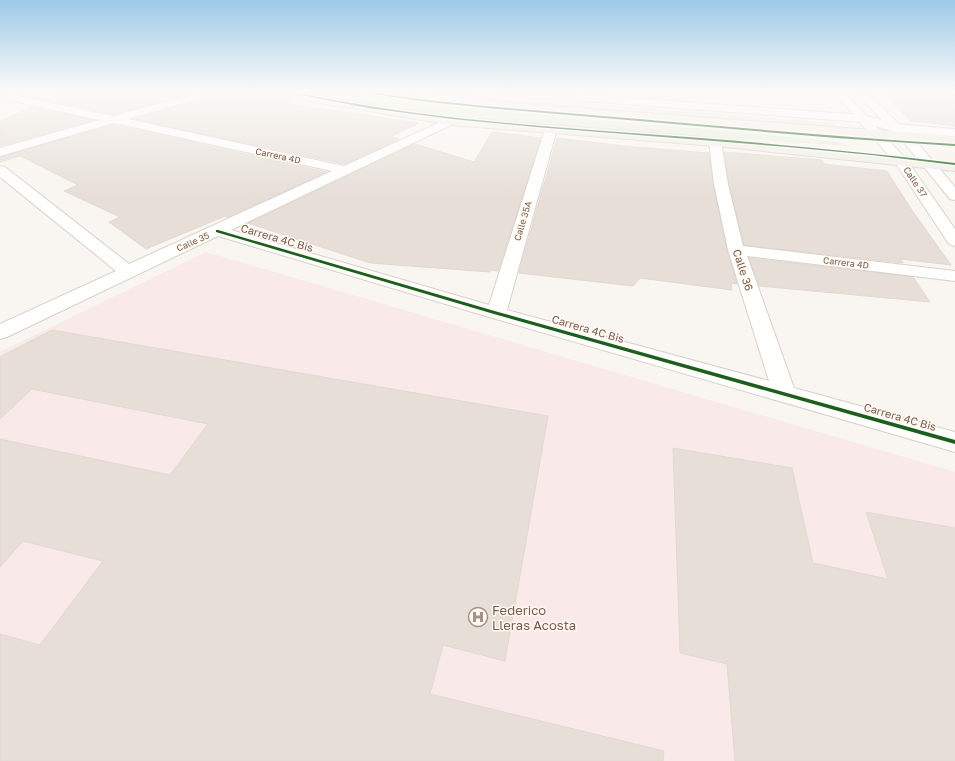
<svg xmlns="http://www.w3.org/2000/svg" width="955" height="761" viewBox="0 0 955 761" font-family="'Golos Text',sans-serif">
  <style>
    .commercial { fill: #f6e8e1 }
    .medical { fill: #fae9e9 }
    .green { fill: #e7f0db }
    .building { fill: #e6ded7; stroke: #e2d8d2 }
    .lines { fill: none; stroke-linecap: round; stroke-linejoin: round }
    .street-casing { stroke: #d7d1cb; stroke-width: 2 }
    .secondary-casing { stroke: #d9d2cb; stroke-width: 2 }
    .primary-casing { stroke: #dad1cc; stroke-width: 2 }
    .street { fill: #fefefd; fill-rule: evenodd }
    .secondary { fill: #fefefd; fill-rule: evenodd }
    .primary { fill: #f3eee8; fill-rule: evenodd }
    .cycleway-casing { stroke: #fffaf3; stroke-width: 3 }
    .cycleway { fill: #1b5e20; fill-rule: evenodd }
    .labels { text-anchor: middle; stroke-width: 3; stroke-linejoin: round; paint-order: stroke }
    .far-street-label { font-size: 9px; fill: #7a5c4d; stroke: #fffaf3 }
    .street-label { font-size: 11px; fill: #7a5c4d; stroke: #fffaf3 }
    .near-poi-label { font-size: 13px; fill: #7a5c4d; stroke: #fffaf3; text-anchor: start }
  </style>
  <rect width="100%" height="100%" fill="#f9f5f0"/>
  <path class="commercial" d="M 605,91 L 817,91 L 834,110 L 689,99 L 664,100 L 640,96 L 615,95 Z"/>
  <path class="medical" d="M 206,252 L 955,472 L 955,761 L 0,761 L 0,352 Z"/>
  <path class="green" d="M 290,91 L 339,91 L 367,96 L 464,108 L 780,136 L 836,142 L 853,146 C 783,142 712,137 642,133 C 524,125 406,115 290,91 Z
    M 401,91 L 424,91 L 833,123 L 833,127 L 533,104 Z"/>
  <path class="building" d="M 70,91 L 201,91 L 113,114 L 47,100 Z
    M 221,91 L 266,91 L 268,94 L 296,100 L 289,104 L 419,123 L 390,137 L 399,139 L 344,164 L 134,119 L 219,94 Z
    M 880,91 L 955,91 L 955,126 L 911,121 Z
    M 33,107 L 93,120 L 0,146 L 0,121 Z
    M 114,125 L 327,172 L 228,217 L 225,216 L 146,249 L 109,222 L 120,217 L 64,191 L 78,185 L 20,156 L 0,162 L 0,157 Z
    M 492,132 L 541,138 L 498,271 L 490,270 L 490,272 L 370,263 L 248,223 L 415,144 L 474,162 Z
    M 557,138 L 624,146 L 709,153 L 713,184 L 727,250 L 737,284 L 731,283 L 732,290 L 640,278 L 633,286 L 519,273 Z
    M 724,152 L 822,160 L 824,164 L 887,171 L 911,209 L 951,265 L 900,259 L 903,263 L 744,245 L 729,184 Z
    M 749,258 L 913,277 L 930,302 L 759,286 Z
    M 52,330 L 548,416 L 505,661 L 443,645 L 430,694 L 664,751 L 663,761 L 0,761 L 0,634 L 40,645 L 103,561 L 23,541 L 0,567 L 0,439 L 170,475 L 208,424 L 32,389 L 0,419 L 0,357 Z
    M 673,448 L 792,468 L 813,563 L 888,579 L 866,512 L 955,528 L 955,761 L 735,761 L 727,664 L 680,653 Z"/>
  <g class="lines">
    <defs>
      <path id="street" d="M 205,91 L 220,91 L 219,93 L 128,119 L 344,166 L 447,119 L 455,119 L 457,121 L 455,123 L 231,230 L 489,305 L 545,129 L 547,126 L 555,126 L 557,129 L 507,310 L 769,381 L 728,250 L 714,184 L 709,142 L 711,139 L 719,139 L 721,142 L 728,184 L 743,246 L 955,271 L 955,281 L 747,256 L 794,388 L 955,432 L 955,452 L 489,317 L 218,236 L 7,337 L 0,339 L 0,324 L 116,271 L 0,177 L 0,166 L 5,167 L 129,264 L 332,171 L 114,123 L 0,156 L 0,148 L 99,120 L 0,98 L 0,92 L 113,116 Z
        M 488,91 L 530,91 L 863,115 L 896,124 L 955,129 L 955,137 L 896,132 L 862,122 L 493,94 Z
        M 865,91 L 875,91 L 871,100 L 867,101 L 862,98 Z"/>
      <path id="secondary" d="M 833,91 L 843,91 L 906,159 L 955,229 L 955,246 L 949,244 L 896,164 Z
        M 854,91 L 865,91 L 914,139 L 955,187 L 955,200 L 950,199 L 906,145 Z"/>
      <path id="primary" d="M 267,91 L 286,91 L 451,117 L 715,138 L 955,163 L 955,171 L 715,146 L 451,125 L 302,100 L 268,93 Z
        M 383,91 L 409,91 L 522,104 L 955,136 L 955,144 L 522,110 L 388,94 Z"/>
    </defs>
    <use href="#street" class="street-casing"/>
    <use href="#secondary" class="secondary-casing"/>
    <use href="#primary" class="primary-casing"/>
    <use href="#street" class="street"/>
    <use href="#secondary" class="secondary"/>
    <use href="#primary" class="primary"/>
    <defs>
      <path id="cycleway" d="M 283,91 L 285,91 C 326,99 367,106 409,112 C 506,125 604,131 702,138 C 787,145 871,153 955,163 L 955,165 L 872,155 L 788,147 L 536,127 L 452,119 L 368,108 L 326,100 Z
        M 357,91 L 360,91 C 452,105 546,111 639,119 C 744,128 850,138 955,144 L 955,146 L 836,138 L 498,109 L 428,102 L 393,97 Z
        M 216,230 L 218,230 L 498,312 L 955,440 L 955,444 L 494,314 L 216,232 Z"/>
    </defs>
    <use href="#cycleway" class="cycleway-casing"/>
    <use href="#cycleway" class="cycleway"/>
  </g>
  <linearGradient id="sky" x2="0" y2="1"><stop stop-color="#9ec9e9"/><stop offset="0.46" stop-color="#fcfaf8"/><stop offset="1" stop-color="#fcfaf8" stop-opacity="0"/></linearGradient>
  <rect width="955" height="197" fill="url(#sky)"/>
  <defs>
    <symbol id="hospital-ring" viewBox="-11 -11 22 22"><circle r="9.5" fill="#fffaf3" stroke="#a69286" stroke-width="1.5"/><path d="M-5-5h3v3.5h4V-5h3V5h-3V1.5h-4V5h-3Z" fill="#a69286"/></symbol>
  </defs>
  <g fill-rule="evenodd">
    <use href="#hospital-ring" x="467" y="606" width="22" height="22"/>
  </g>
  <g class="labels">
    <g class="far-street-label">
      <text transform="translate(278 156) rotate(12)" y="3">Carrera 4D</text>
      <text transform="translate(915 182) rotate(56)" y="3">Calle 37</text>
      <text transform="translate(523 221) rotate(-73)" y="3">Calle 35A</text>
      <text transform="translate(193 242) rotate(-24)" y="3">Calle 35</text>
      <text transform="translate(846 263) rotate(7)" y="3">Carrera 4D</text>
    </g>
    <g class="street-label">
      <text transform="translate(277 238) rotate(16)" y="4">Carrera 4C Bis</text>
      <text transform="translate(743 270) rotate(72)" y="4">Calle 36</text>
      <text transform="translate(588 329) rotate(16)" y="4">Carrera 4C Bis</text>
      <text transform="translate(900 417) rotate(16)" y="4">Carrera 4C Bis</text>
    </g>
    <g class="near-poi-label">
      <text x="492" y="615">Federico<tspan x="492" dy="15">Lleras Acosta</tspan></text>
    </g>
  </g>
</svg>
